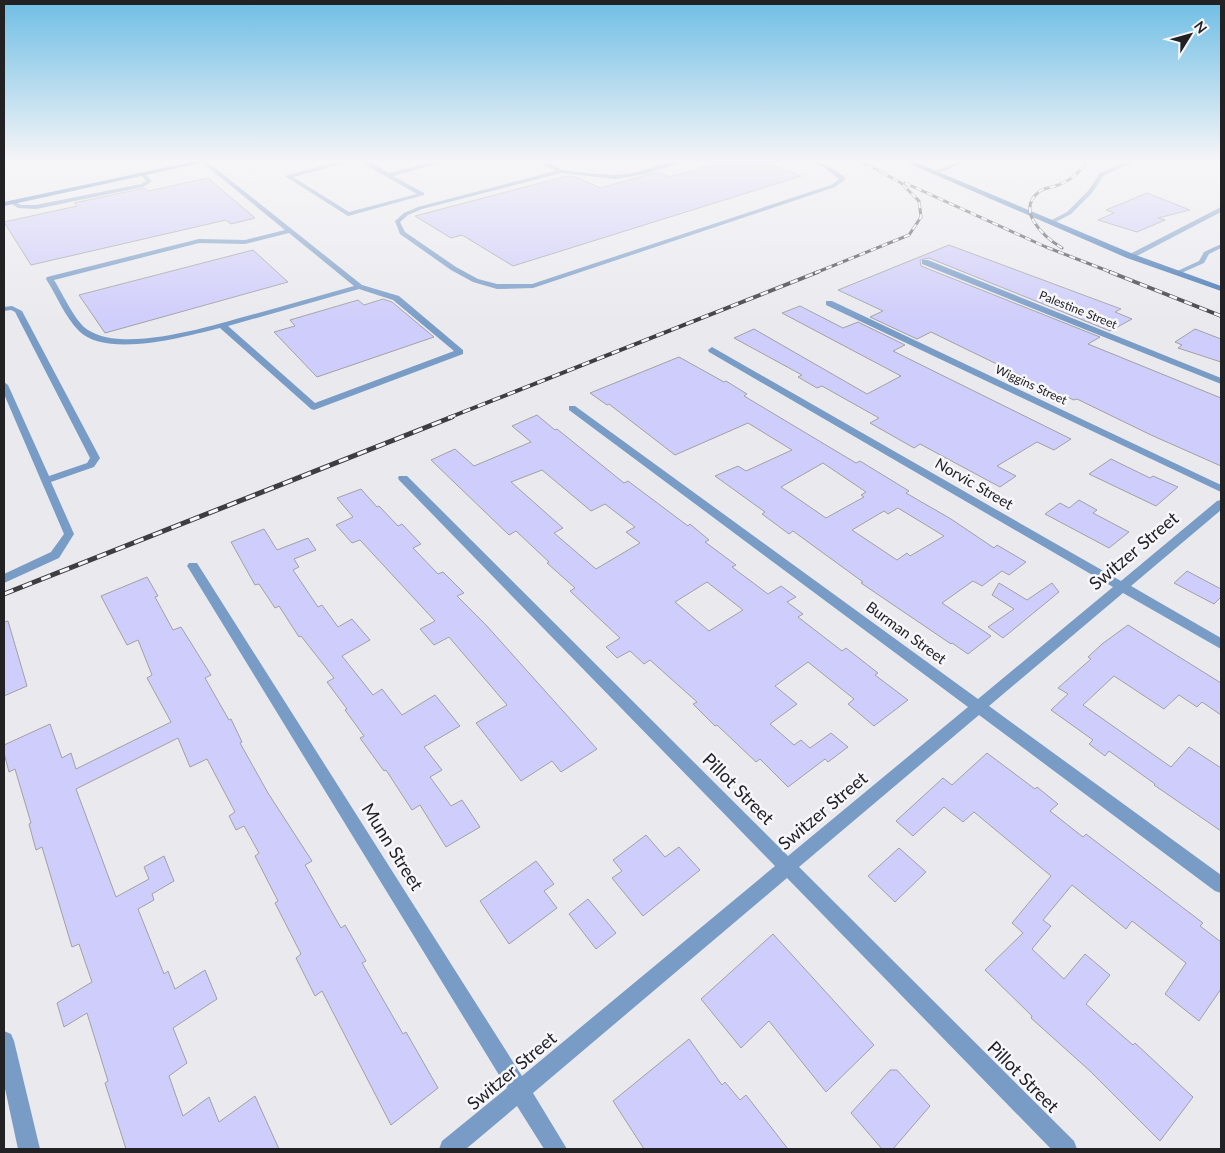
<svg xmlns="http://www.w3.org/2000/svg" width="1225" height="1153" viewBox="0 0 1225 1153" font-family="Lato,sans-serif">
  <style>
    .building { fill: #cfcdfb; stroke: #a1a1a5; fill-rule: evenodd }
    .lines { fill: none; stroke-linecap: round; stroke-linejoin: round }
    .lane { fill: #799cc7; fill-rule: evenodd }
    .street { fill: #799cc7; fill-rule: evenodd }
    .secondary { fill: #4074b3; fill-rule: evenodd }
    .rail-far2-casing { stroke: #3e3d40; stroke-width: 3 }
    .rail-far1-casing { stroke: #3e3d40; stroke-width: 4 }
    .rail-casing { stroke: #3e3d40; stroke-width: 5 }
    .rail-far2 { stroke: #f7f7fb; stroke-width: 2; stroke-dasharray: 6; stroke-linecap: butt }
    .rail-far1 { stroke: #f7f7fb; stroke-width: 2.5; stroke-dasharray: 8; stroke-linecap: butt }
    .rail { stroke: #f7f7fb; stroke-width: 3; stroke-dasharray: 10; stroke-linecap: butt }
    .labels { text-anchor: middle; stroke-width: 5; stroke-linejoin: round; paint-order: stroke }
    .far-street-label { font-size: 12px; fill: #222224; stroke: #f7f7fb }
    .street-label { font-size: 15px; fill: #222224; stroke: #f7f7fb }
    .near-street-label { font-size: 18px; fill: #222224; stroke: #f7f7fb }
  </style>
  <rect width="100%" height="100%" fill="#eae9ee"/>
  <path class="building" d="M 728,160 L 745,160 L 754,164 L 762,161 L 801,176 L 513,266 L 462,235 L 451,238 L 415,216 L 567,176 L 576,177 L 600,188 L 658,172 L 669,177 Z
    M 208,178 L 255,218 L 231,224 L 226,220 L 31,265 L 4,222 L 77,206 L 74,203 L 145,188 L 148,191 Z
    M 1147,193 L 1190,210 L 1158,218 L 1165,220 L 1137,232 L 1098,220 L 1114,213 L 1106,210 Z
    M 949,245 L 1121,309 L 1115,312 L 1132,319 L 1110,331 L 929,258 L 920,260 L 921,266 L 1100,337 L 1088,344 L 1221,398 L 1221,466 L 1151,435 L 1077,399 L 1074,400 L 1044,387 L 931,332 L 917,339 L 870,317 L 883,311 L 838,290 Z
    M 253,250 L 288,282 L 105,333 L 79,295 Z
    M 383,299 L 392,302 L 434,337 L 317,377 L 274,332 L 295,326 L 290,320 L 358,300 L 364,305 Z
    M 800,306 L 843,328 L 858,322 L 905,345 L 893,351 L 1071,439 L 1054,450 L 1037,442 L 997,466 L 1016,476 L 1000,487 L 920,444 L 914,448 L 870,423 L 879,418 L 822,386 L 817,388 L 798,377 L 802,375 L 734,338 L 754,329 L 867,394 L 901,376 L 782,313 Z
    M 1195,329 L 1221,339 L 1221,362 L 1178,348 L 1182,345 L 1175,342 Z
    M 679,357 L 724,382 L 726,381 L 747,394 L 744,396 L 856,463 L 860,461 L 909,491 L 906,493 L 951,519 L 994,548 L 997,545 L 1026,562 L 1009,575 L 1002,571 L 982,586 L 973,581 L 942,603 L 991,636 L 968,654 L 952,643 L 951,644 L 861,583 L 863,582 L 793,531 L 789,534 L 762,514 L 765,512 L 715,476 L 738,466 L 746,471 L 792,450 L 748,423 L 675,455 L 609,404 L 607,405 L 590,393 ZM 823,463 L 866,492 L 861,495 L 864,497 L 826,518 L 781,487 ZM 898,508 L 944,536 L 910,556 L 907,553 L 897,560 L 852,530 L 884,511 L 888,514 Z
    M 537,415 L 555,430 L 557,429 L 624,483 L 628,481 L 688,526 L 690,524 L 709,540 L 705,542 L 736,565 L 732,567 L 768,594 L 781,586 L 796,597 L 787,602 L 803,614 L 798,617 L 842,651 L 846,648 L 878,673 L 875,675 L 908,700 L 874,726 L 848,704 L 854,699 L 808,662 L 775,686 L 797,704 L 770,724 L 794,745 L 801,740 L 810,748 L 831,733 L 848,747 L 828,762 L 825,759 L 788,787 L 760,759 L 756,762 L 717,725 L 715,726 L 693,704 L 697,702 L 650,660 L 644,664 L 630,651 L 617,658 L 606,647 L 620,638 L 570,591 L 575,588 L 547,563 L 549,562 L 516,531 L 509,535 L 431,460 L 455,449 L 474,466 L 531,442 L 512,426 ZM 542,470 L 591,511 L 605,504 L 635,527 L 626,532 L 640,543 L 596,569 L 554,533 L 563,528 L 511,482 ZM 707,582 L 743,610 L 709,631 L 675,602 Z
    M 1111,459 L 1150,478 L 1153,476 L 1178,487 L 1156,506 L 1089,474 Z
    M 361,489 L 377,507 L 379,506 L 398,526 L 402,524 L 421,544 L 413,548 L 438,574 L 443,572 L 464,593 L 457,596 L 486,625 L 597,749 L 561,772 L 552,761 L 521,781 L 476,723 L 507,705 L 449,637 L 434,645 L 420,629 L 435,621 L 360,540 L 352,543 L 336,525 L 353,517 L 337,498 Z
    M 1079,500 L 1097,510 L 1093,513 L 1129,532 L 1109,548 L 1045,514 L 1060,503 L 1069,508 Z
    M 264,529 L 277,550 L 308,538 L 316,550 L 294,559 L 299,567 L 293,570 L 318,607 L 322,605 L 338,627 L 352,619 L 370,640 L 342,656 L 373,695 L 382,689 L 402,715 L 435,695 L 460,726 L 424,747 L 442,770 L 430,777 L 451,806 L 462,800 L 480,827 L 446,847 L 420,805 L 412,810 L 386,770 L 384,771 L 360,738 L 364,736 L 345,710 L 347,709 L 327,682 L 334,678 L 301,636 L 299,637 L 279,606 L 275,608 L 259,584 L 255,585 L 231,542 Z
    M 1187,571 L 1221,589 L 1221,597 L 1214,604 L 1174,583 Z
    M 147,577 L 158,596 L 155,597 L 173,630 L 181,627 L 211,675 L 205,678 L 229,720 L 231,719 L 242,742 L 240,743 L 268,793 L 312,861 L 305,865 L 341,928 L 345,925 L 366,961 L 362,963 L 403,1034 L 406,1032 L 438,1088 L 391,1125 L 322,991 L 315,996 L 296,958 L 301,954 L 275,903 L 278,901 L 255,856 L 259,853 L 244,826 L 236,830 L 229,816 L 235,812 L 207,759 L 190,767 L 178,738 L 76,789 L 116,897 L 149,879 L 144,867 L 164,856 L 174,881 L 152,894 L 154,900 L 138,909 L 164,974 L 168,971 L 175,989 L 205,970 L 217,999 L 173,1028 L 187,1063 L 169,1076 L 183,1116 L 209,1097 L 219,1122 L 255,1096 L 279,1149 L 126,1149 L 105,1083 L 108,1081 L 87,1013 L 64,1027 L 57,1003 L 92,982 L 79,944 L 72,947 L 42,847 L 36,850 L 29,824 L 31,823 L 15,769 L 9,772 L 4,753 L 4,745 L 50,724 L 62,758 L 71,753 L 76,769 L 171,722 L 147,678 L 152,675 L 138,640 L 127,645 L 101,596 Z
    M 999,583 L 1027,600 L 1052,583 L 1059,592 L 1003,638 L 988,627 L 1014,609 L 992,595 Z
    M 8,621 L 27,686 L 4,696 L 4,622 Z
    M 1128,625 L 1221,683 L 1221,715 L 1202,702 L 1197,707 L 1179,695 L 1164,709 L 1114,676 L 1083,705 L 1171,767 L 1189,747 L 1221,768 L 1221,831 L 1154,785 L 1155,784 L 1109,751 L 1105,756 L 1089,744 L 1093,740 L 1051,710 L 1068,694 L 1058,688 L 1091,659 L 1088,657 L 1102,644 Z
    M 987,753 L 1035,789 L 1037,787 L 1058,804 L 1050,811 L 1083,837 L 1086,834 L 1203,923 L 1200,926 L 1221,942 L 1221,989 L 1199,1021 L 1165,994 L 1186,963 L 1132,921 L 1126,929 L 1072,885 L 1043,920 L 1051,926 L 1032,949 L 1064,979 L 1085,954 L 1110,975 L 1086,1004 L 1133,1045 L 1135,1043 L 1193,1097 L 1160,1141 L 1090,1071 L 1031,1018 L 1032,1016 L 985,970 L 1023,933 L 1012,923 L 1051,876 L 974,812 L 963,822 L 944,807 L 913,836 L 896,821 L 943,778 L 952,785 Z
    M 646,835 L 665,857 L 679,847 L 700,870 L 643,916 L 612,878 L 622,871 L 613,860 Z
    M 899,848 L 926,872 L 895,902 L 868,876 Z
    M 536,861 L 554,884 L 544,891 L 557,908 L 509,944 L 480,901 Z
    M 588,899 L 616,933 L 596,949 L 569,914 Z
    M 773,934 L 874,1045 L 826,1092 L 769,1021 L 741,1048 L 701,999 Z
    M 689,1039 L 722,1085 L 725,1082 L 740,1100 L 746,1095 L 788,1149 L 644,1149 L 613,1101 Z
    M 890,1070 L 897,1070 L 930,1106 L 893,1149 L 882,1149 L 851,1113 Z"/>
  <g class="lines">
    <path class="lane" d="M 205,160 L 362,285 L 399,296 L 463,350 L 463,354 L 314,410 L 311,409 L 220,328 C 187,336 107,359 79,331 C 65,317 57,296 46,279 L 47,277 L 199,239 L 245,240 L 285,230 L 203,163 ZM 289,233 L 354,286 C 323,295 293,303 262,312 C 220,323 127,355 88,330 C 75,322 63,294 54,280 L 199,243 L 245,244 ZM 359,289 L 393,300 L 454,351 L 315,403 L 228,326 Z
      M 345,160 L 356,160 L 293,177 L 349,212 L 417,194 L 357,160 L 365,160 L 389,173 L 440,160 L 450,160 L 393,176 L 424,193 L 424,195 L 348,216 L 285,176 Z
      M 534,160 C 546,160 553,167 563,170 C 579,173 597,174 613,175 C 639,176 663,160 689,160 L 645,174 L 615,179 L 561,173 L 422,209 L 408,215 L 400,222 L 405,232 L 456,267 L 478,279 L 497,284 L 532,284 L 831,185 L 839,179 L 825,168 L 805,160 C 821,160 835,168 846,179 L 835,187 L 533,288 L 497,289 L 473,282 L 451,270 L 400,234 L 395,221 L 404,213 L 418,207 L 556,171 Z
      M 961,160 L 970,160 L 936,174 L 931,173 Z
      M 1130,160 L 1138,160 L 1104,175 L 1092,193 L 1071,214 L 1052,224 L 1048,224 L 1048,222 L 1067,212 L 1088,191 L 1100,173 Z
      M 143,172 L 152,181 L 143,187 L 36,209 L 18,208 L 9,202 L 12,200 L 21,205 L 36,205 L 141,184 L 146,181 L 140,174 Z
      M 1221,244 L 1221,248 L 1209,254 L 1204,263 L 1179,274 L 1173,273 L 1199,261 L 1204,252 Z
      M 12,306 L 22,311 L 100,458 L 94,467 L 51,482 L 74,534 L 59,558 L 4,583 L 4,574 L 51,552 L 64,534 L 4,394 L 4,382 L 8,385 L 49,476 L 87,463 L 90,458 L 15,312 L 11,310 L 4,311 L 4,307 Z"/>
    <path class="street" d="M 1221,207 L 1221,212 L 1133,258 L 1126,256 Z
      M 922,260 L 928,260 L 1221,378 L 1221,384 L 922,264 Z
      M 826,301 L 832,301 L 1221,485 L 1221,492 L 826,305 Z
      M 712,347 L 1121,581 L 1217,501 L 1221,500 L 1221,510 L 1131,586 L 1221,638 L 1221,649 L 1123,593 L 989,706 L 1221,875 L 1221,893 L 1215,891 L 979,715 L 799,867 L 1074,1141 L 1077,1149 L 1051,1149 L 787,878 L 533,1093 L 567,1149 L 544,1149 L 517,1106 L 466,1149 L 439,1149 L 442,1141 L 507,1088 L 189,569 L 187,566 L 189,563 L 197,563 L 522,1076 L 775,866 L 399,480 L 398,478 L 399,476 L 407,476 L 788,856 L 968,707 L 569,410 L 569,406 L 575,406 L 978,699 L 1113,587 L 709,352 L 708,350 Z
      M 4,1031 L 11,1034 L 14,1041 L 40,1149 L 18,1149 L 4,1084 Z"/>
    <path class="secondary" d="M 201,160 L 214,160 L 4,206 L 4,202 Z
      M 901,160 L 910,160 L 1133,254 L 1221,286 L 1221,291 L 1127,258 Z"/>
    <defs>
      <path id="rail-far2" d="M 857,160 L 882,172
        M 905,183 L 1046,247 L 1113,273
        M 1062,248 C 1044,237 1014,210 1040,191 C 1044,188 1050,188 1055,186 C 1069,182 1080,172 1088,160
        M 815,273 L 909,235 L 921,217 L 919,201 L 901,183 L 876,169"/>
      <path id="rail-far1" d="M 1110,272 L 1221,316
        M 448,418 L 818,272"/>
      <path id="rail" d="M 4,594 L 452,417"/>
    </defs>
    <use href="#rail-far2" class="rail-far2-casing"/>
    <use href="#rail-far1" class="rail-far1-casing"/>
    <use href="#rail" class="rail-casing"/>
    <use href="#rail-far2" class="rail-far2"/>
    <use href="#rail-far1" class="rail-far1"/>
    <use href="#rail" class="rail"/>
  </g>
  <linearGradient id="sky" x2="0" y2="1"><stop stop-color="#6fbee5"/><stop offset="0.5" stop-color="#f6f5f7"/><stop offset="1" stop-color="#f6f5f7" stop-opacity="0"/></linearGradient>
  <rect width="1225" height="322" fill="url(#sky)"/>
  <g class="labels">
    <g class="far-street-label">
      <text transform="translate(1078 310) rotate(22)" y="4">Palestine Street</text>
      <text transform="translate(1031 385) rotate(25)" y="4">Wiggins Street</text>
    </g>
    <g class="street-label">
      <text transform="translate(974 484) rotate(30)" y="5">Norvic Street</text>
      <text transform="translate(906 633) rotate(36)" y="5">Burman Street</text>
    </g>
    <g class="near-street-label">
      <text transform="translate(1134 551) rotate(-40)" y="6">Switzer Street</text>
      <text transform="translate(738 789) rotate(45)" y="6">Pillot Street</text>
      <text transform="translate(823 811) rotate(-40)" y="6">Switzer Street</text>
      <text transform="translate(392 847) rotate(58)" y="6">Munn Street</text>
      <text transform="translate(512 1071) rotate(-40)" y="6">Switzer Street</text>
      <text transform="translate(1023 1077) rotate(45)" y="6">Pillot Street</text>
    </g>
  </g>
  <rect width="1225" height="1153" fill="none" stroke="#222224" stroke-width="10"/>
  <g transform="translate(1190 35) rotate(53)" stroke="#f7f7fb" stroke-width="4" paint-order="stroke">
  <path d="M0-4L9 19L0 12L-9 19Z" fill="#222224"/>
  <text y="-8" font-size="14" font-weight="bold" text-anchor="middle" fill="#222224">N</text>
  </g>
</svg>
